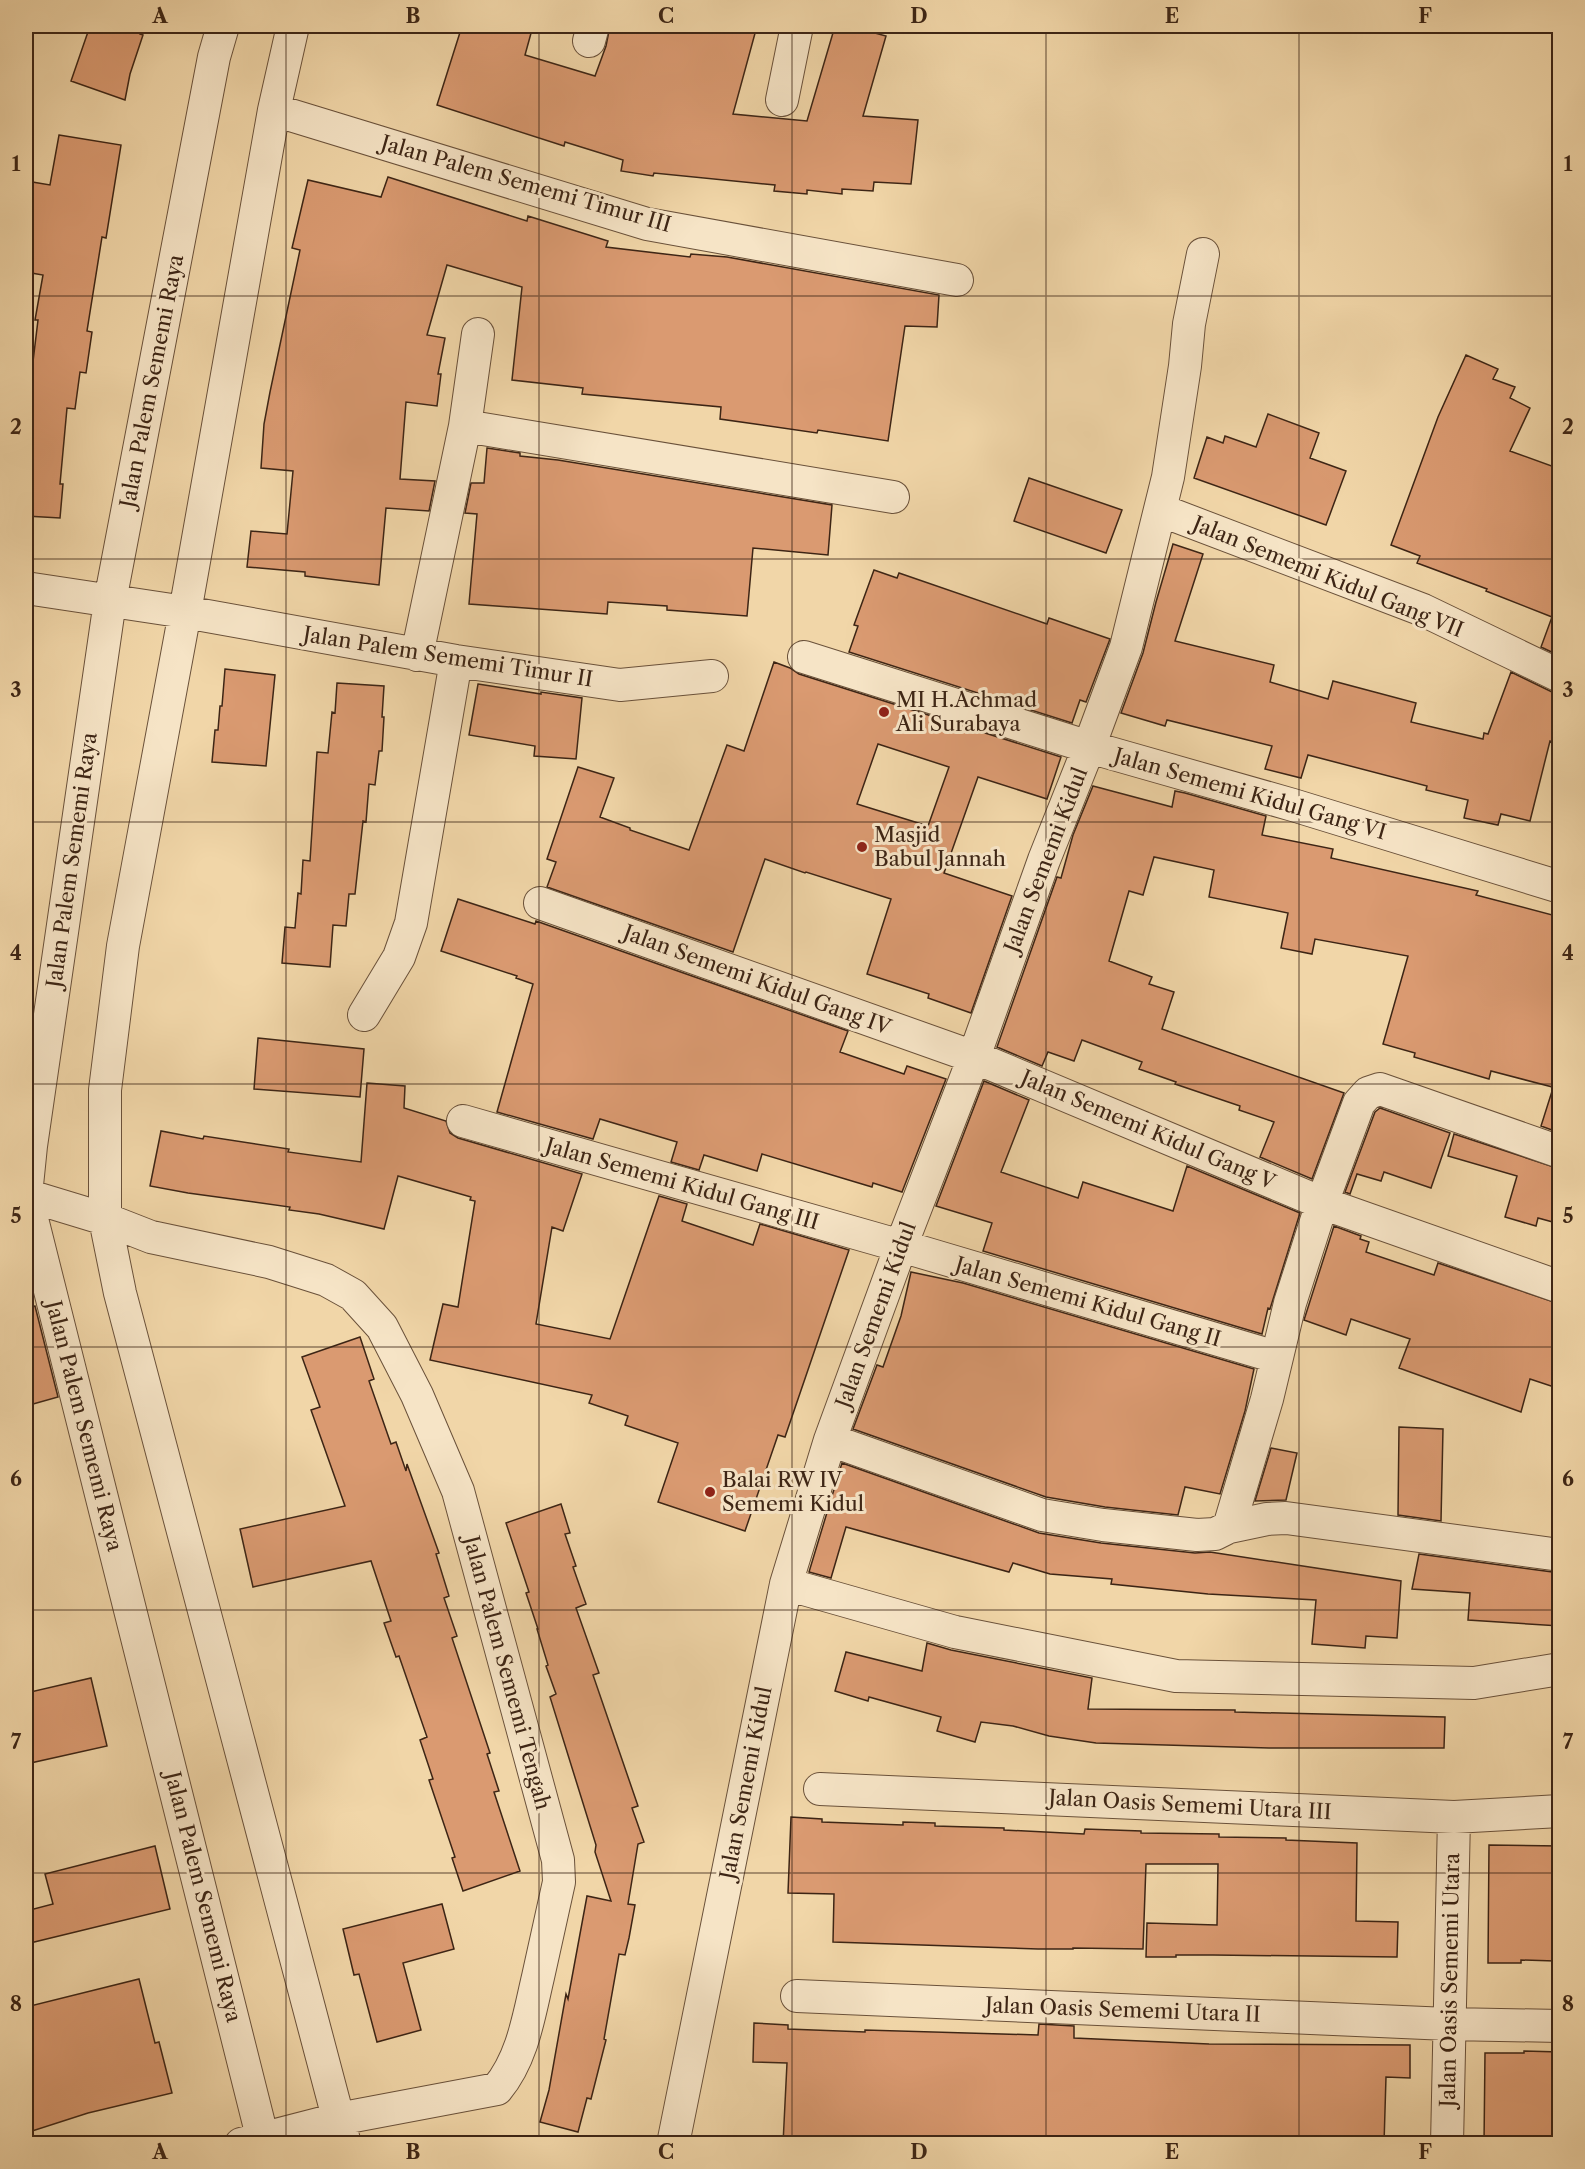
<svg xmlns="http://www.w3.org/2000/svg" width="1585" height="2169" viewBox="0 0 1585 2169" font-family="'Libre Caslon Text',serif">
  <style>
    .building { fill: #da9a71; stroke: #3d2515; stroke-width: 1.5; fill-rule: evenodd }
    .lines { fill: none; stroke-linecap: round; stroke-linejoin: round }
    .street-casing { stroke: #6a513a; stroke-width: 34 }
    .street { stroke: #f6e4c6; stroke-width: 32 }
    .grid { fill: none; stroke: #3d2515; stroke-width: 1.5; stroke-opacity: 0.55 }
    .poi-dot { fill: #8f2418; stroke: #f6e4c6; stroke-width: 2 }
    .labels { text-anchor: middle; stroke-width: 6; stroke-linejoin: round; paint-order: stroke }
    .street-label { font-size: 21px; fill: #3d2515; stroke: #f6e4c6 }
    .poi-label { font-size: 21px; fill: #3d2515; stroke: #f6e4c6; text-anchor: start }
    .neatline { fill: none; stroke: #3d2515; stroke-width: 2 }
    .grid-label { font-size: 20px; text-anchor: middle; font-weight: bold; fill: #3d2515 }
  </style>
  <rect width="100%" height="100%" fill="#f1d6a8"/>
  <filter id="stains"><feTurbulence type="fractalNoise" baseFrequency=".00333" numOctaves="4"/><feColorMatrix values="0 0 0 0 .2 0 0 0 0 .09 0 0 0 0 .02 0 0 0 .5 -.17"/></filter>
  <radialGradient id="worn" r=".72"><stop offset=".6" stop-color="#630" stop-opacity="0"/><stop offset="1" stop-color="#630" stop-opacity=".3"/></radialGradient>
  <path class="building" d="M 90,26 L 143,26 L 140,34 L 143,35 L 130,74 L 125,100 L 71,81 Z
    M 462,26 L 533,26 L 525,55 L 595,76 L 606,46 L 610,26 L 757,26 L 733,114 L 807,121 L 835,26 L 849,26 L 886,36 L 863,116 L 918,120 L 911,184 L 874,182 L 873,191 L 842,189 L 842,194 L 807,190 L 807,194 L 774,191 L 775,185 L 654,173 L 653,176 L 621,171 L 623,160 L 565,142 L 564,146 L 437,105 Z
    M 59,135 L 121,145 L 106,238 L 102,237 L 87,331 L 92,332 L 86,373 L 80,372 L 75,409 L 67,408 L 60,484 L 63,484 L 60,518 L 26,516 L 26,465 L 30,403 L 28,403 L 38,320 L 35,320 L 43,275 L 26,272 L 26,181 L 50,185 Z
    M 388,177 L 527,221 L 528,216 L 608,241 L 606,247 L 690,257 L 691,254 L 727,257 L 939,295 L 937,327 L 905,326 L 888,441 L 818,430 L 817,433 L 720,419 L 721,407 L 582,394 L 583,388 L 512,380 L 522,287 L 447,265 L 427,335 L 445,338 L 438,374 L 441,374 L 437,406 L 406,402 L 400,479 L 435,481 L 429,511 L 386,508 L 379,585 L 305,576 L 305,572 L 247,567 L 251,531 L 287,534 L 293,471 L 261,468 L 264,424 L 270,392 L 300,250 L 292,248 L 308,180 L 381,197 Z
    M 1466,355 L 1498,369 L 1493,379 L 1515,387 L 1510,398 L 1530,408 L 1510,451 L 1560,469 L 1560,656 L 1541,647 L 1552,617 L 1486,591 L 1487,589 L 1417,563 L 1420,556 L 1391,545 L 1438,417 Z
    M 1268,414 L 1319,433 L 1310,458 L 1346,471 L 1326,525 L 1194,478 L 1207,437 L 1223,443 L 1225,436 L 1256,447 Z
    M 487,448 L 520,453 L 520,456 L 558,460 L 832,505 L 828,555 L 753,548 L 747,616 L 667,610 L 667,606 L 608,602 L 607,614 L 469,604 L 477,514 L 465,513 L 471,483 L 484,483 Z
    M 1029,478 L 1122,510 L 1106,553 L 1014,521 Z
    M 1173,544 L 1203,554 L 1175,641 L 1274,665 L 1270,682 L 1328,699 L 1333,681 L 1416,703 L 1411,722 L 1483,739 L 1484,733 L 1488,734 L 1511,672 L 1552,692 L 1560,694 L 1560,745 L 1550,741 L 1530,821 L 1501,814 L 1498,825 L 1464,818 L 1468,800 L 1426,790 L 1427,786 L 1308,755 L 1301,778 L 1265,769 L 1272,746 L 1167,720 L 1165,726 L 1121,713 L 1143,653 L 1156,602 Z
    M 874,570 L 897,578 L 899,573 L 1047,624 L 1049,618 L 1110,639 L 1086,702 L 1080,700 L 1072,723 L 849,652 L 858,626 L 854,625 Z
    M 774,662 L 790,668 L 799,674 L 1061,757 L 1047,799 L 978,777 L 944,873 L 1012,896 L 971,1013 L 928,998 L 929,994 L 867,974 L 891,899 L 806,872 L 805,873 L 765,859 L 733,952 L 547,887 L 556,862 L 547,859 L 578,767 L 614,778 L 600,817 L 630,828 L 630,830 L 689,850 L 727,745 L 744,751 ZM 878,744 L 949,767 L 928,826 L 857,804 Z
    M 225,669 L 275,675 L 266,766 L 212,762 L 215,730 L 218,730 L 220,706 L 222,706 Z
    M 337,683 L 384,686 L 382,717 L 384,717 L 382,751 L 379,751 L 375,785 L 369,784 L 366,822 L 363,821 L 355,894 L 349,894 L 346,926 L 333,925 L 330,967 L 282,963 L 285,927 L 295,928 L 298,893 L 301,894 L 303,860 L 310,861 L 317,752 L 328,753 L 332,712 L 335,713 Z
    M 478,684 L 541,694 L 541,692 L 582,698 L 576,759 L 534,756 L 535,746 L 469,735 Z
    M 1093,786 L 1172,807 L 1175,791 L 1185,793 L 1266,816 L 1262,835 L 1333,849 L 1331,858 L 1478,891 L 1476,895 L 1560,917 L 1560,1089 L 1491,1071 L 1489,1079 L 1414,1057 L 1415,1053 L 1383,1044 L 1408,956 L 1315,939 L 1312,954 L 1281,948 L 1288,913 L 1209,897 L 1214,870 L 1154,857 L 1143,895 L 1129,891 L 1109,961 L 1152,977 L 1149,984 L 1174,992 L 1162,1029 L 1344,1093 L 1312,1179 L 1260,1157 L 1274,1122 L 1239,1110 L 1240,1106 L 1175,1084 L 1176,1082 L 1139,1069 L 1142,1062 L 1082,1040 L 1074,1061 L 1048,1052 L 1042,1066 L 997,1047 L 1057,877 L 1061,878 L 1073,835 Z
    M 458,899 L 535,924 L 536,921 L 848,1031 L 840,1052 L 904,1074 L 907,1066 L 946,1079 L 902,1192 L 873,1183 L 872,1187 L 762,1154 L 757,1171 L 704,1155 L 699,1170 L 671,1162 L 677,1142 L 600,1119 L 593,1139 L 497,1112 L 533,984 L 516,978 L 517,976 L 441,951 Z
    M 258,1038 L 364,1049 L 360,1097 L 254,1089 Z
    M 984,1081 L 1029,1100 L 1001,1172 L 1078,1198 L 1083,1182 L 1173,1211 L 1187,1166 L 1300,1213 L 1270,1309 L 1268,1308 L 1262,1334 L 983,1251 L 992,1223 L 936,1206 Z
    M 367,1083 L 405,1086 L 404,1108 L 446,1121 L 450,1133 L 458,1138 L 582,1174 L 563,1231 L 552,1227 L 536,1324 L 610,1339 L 659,1196 L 687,1204 L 682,1221 L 753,1245 L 760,1224 L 849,1250 L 785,1437 L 778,1435 L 745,1531 L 658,1502 L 678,1443 L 625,1425 L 628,1416 L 589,1403 L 592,1395 L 430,1360 L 443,1304 L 458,1307 L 475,1201 L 470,1200 L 471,1197 L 398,1176 L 384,1229 L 319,1214 L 289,1210 L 290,1207 L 188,1193 L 150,1186 L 161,1131 L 203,1139 L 204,1136 L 289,1149 L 288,1152 L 361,1162 Z
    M 1553,1088 L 1560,1089 L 1560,1133 L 1541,1126 Z
    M 1380,1108 L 1450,1133 L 1431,1188 L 1384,1172 L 1381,1181 L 1357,1174 L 1350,1194 L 1345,1192 L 1375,1112 Z
    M 1454,1134 L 1560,1169 L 1560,1224 L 1538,1218 L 1536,1226 L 1505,1217 L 1517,1176 L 1448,1156 Z
    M 1334,1226 L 1361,1236 L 1360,1239 L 1369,1242 L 1366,1252 L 1434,1275 L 1438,1263 L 1560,1304 L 1560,1389 L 1530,1379 L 1521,1412 L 1399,1368 L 1410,1339 L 1351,1319 L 1346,1335 L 1304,1320 Z
    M 911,1272 L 963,1283 L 1254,1369 L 1245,1411 L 1220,1494 L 1185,1487 L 1178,1515 L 1105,1507 L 1046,1497 L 853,1429 L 877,1365 L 883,1367 L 901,1316 Z
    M 35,1306 L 58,1397 L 26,1406 L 26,1307 Z
    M 360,1337 L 374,1379 L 369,1381 L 391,1444 L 396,1442 L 406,1471 L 407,1464 L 439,1553 L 436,1554 L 449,1596 L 444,1598 L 457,1636 L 452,1638 L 490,1753 L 487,1754 L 499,1791 L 494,1792 L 520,1871 L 463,1891 L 452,1858 L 455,1857 L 429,1780 L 433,1779 L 420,1740 L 427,1737 L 399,1656 L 396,1657 L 384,1623 L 391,1621 L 371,1561 L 253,1587 L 240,1529 L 345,1506 L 311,1410 L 320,1407 L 302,1357 Z
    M 1399,1427 L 1443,1429 L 1441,1521 L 1398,1515 Z
    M 1271,1448 L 1297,1453 L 1286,1500 L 1255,1501 Z
    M 842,1463 L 1039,1533 L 1101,1543 L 1195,1553 L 1210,1552 L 1401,1581 L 1397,1638 L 1366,1636 L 1365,1648 L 1312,1644 L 1316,1600 L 1208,1594 L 1111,1584 L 1112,1579 L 1050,1574 L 1013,1563 L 1009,1572 L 846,1527 L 831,1578 L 809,1572 Z
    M 561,1504 L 570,1533 L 565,1534 L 576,1566 L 573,1567 L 586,1604 L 576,1608 L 599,1673 L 593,1675 L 638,1806 L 632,1808 L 644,1842 L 638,1844 L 628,1904 L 635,1905 L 629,1938 L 625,1955 L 619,1954 L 604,2039 L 606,2040 L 591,2099 L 587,2098 L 578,2132 L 540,2122 L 549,2090 L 566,1994 L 568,1999 L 587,1896 L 611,1901 L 595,1852 L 596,1845 L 550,1697 L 556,1694 L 546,1666 L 548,1665 L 537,1629 L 538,1629 L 526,1593 L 529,1592 L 506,1523 Z
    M 1419,1554 L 1560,1573 L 1560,1626 L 1468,1620 L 1470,1593 L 1412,1589 Z
    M 927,1643 L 951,1650 L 1092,1678 L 1088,1709 L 1235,1710 L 1235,1712 L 1445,1717 L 1444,1748 L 1269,1748 L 1096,1743 L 1049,1736 L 1013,1726 L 981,1722 L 975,1742 L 937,1731 L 941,1717 L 869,1697 L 868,1701 L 835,1691 L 846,1652 L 922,1671 Z
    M 91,1678 L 107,1746 L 26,1764 L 26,1693 Z
    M 791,1817 L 822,1819 L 822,1822 L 903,1825 L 903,1822 L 935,1823 L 935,1826 L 1004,1828 L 1004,1830 L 1084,1834 L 1085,1829 L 1141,1831 L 1141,1833 L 1219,1834 L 1219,1837 L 1286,1838 L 1286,1840 L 1357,1843 L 1356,1921 L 1398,1922 L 1397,1957 L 1213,1955 L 1176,1955 L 1176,1957 L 1146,1957 L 1147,1923 L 1217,1925 L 1218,1864 L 1146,1864 L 1143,1949 L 1073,1948 L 1073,1949 L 1038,1949 L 833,1942 L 834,1894 L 788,1893 Z
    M 1489,1845 L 1560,1846 L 1560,1958 L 1555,1958 L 1555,1961 L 1521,1960 L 1521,1963 L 1488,1963 Z
    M 155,1846 L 170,1909 L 26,1944 L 26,1911 L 53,1904 L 45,1874 Z
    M 442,1904 L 454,1949 L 403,1963 L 421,2030 L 377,2042 L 359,1974 L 354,1975 L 343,1929 Z
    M 139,1979 L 155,2043 L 159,2042 L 172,2093 L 88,2113 L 26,2133 L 26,2007 Z
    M 754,2023 L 788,2025 L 788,2029 L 865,2032 L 865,2030 L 1038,2035 L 1039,2024 L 1074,2026 L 1074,2038 L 1209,2044 L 1410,2045 L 1410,2078 L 1386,2077 L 1384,2144 L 783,2144 L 787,2063 L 753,2062 Z
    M 1524,2051 L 1560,2052 L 1560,2144 L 1484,2144 L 1485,2053 L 1524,2053 Z"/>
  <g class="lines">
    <defs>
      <path id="street" d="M 223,26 L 214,57 L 110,601 L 31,1146 L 26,1195 L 264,2144
        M 293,26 L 274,110 L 185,612 L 123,946 L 105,1090 L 105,1219 L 120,1293 L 345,2144
        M 589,41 L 593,26
        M 782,100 L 797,26
        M 274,110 L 647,224 L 957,280
        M 465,426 L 893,497
        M 1160,510 L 1423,610 L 1560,676
        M 26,588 L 185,612 L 456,661 L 620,685 L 712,676
        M 417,655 L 465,426 L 478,334
        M 804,657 L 1089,747 L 1293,805 L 1560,887
        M 540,903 L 974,1057 L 1322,1203 L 1560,1287
        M 364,1015 L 399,957 L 411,923 L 456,661
        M 463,1121 L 901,1246 L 1276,1357
        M 26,1195 L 105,1219 L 151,1237 L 269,1262 L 326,1280 L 353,1295 L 382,1327 L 417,1395 L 458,1491 L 558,1860 L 559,1882 C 552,1914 545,1945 538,1977 C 529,2015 523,2058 497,2089 L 338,2119 L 241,2144
        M 830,1440 L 1042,1515 L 1103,1525 L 1197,1535 L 1215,1534 L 1229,1527 L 1267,1519 L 1286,1518 L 1560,1555
        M 1229,1527 L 1267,1399 L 1290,1303 L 1322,1203 L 1359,1103 L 1368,1093 L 1380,1089 L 1560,1152
        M 786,1584 L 955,1632 L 1176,1676 L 1474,1683 L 1560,1669
        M 820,1789 L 1454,1817 L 1560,1811
        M 797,1996 L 1448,2024 L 1560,2026
        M 673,2144 L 786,1584 L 830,1440 L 901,1246 L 974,1057 L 1044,860 L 1089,747 L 1126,647 L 1168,477 L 1185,366 L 1189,324 L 1203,254
        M 1447,2144 L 1454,1817"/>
    </defs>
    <use href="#street" class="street-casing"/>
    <use href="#street" class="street"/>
  </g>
  <path class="grid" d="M 286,26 L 286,2144M 539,26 L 539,2144M 792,26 L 792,2144M 1046,26 L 1046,2144M 1299,26 L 1299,2144M 26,296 L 1560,296M 26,559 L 1560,559M 26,822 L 1560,822M 26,1084 L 1560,1084M 26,1347 L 1560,1347M 26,1610 L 1560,1610M 26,1873 L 1560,1873"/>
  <g class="poi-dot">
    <circle cx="884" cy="712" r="6"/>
    <circle cx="862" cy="847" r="6"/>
    <circle cx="710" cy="1492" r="6"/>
  </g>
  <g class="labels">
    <g class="street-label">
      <text transform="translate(526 184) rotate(16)" y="7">Jalan Palem Sememi Timur III</text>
      <text transform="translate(152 381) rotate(-79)" y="7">Jalan Palem Sememi Raya</text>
      <text transform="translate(1328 577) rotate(22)" y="7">Jalan Sememi Kidul Gang VII</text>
      <text transform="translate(448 657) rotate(9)" y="7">Jalan Palem Sememi Timur II</text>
      <text transform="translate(1250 794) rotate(16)" y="7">Jalan Sememi Kidul Gang VI</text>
      <text transform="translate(72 860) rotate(-82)" y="7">Jalan Palem Sememi Raya</text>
      <text transform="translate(1046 860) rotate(-69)" y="7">Jalan Sememi Kidul</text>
      <text transform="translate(757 980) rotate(20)" y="7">Jalan Sememi Kidul Gang IV</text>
      <text transform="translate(1148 1130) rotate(23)" y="7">Jalan Sememi Kidul Gang V</text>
      <text transform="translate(682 1184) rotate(16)" y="7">Jalan Sememi Kidul Gang III</text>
      <text transform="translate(1088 1302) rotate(16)" y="7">Jalan Sememi Kidul Gang II</text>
      <text transform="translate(876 1315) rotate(-70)" y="7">Jalan Sememi Kidul</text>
      <text transform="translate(84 1426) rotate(76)" y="7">Jalan Palem Sememi Raya</text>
      <text transform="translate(507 1673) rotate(75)" y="7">Jalan Palem Sememi Tengah</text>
      <text transform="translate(746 1783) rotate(-79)" y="7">Jalan Sememi Kidul</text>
      <text transform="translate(1190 1805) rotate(3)" y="7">Jalan Oasis Sememi Utara III</text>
      <text transform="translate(203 1897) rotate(76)" y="7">Jalan Palem Sememi Raya</text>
      <text transform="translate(1450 1980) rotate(-89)" y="7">Jalan Oasis Sememi Utara</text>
      <text transform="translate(1123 2010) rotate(2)" y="7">Jalan Oasis Sememi Utara II</text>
    </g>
    <g class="poi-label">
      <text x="896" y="707">MI H.Achmad<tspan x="896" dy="24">Ali Surabaya</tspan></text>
      <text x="874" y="842">Masjid<tspan x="874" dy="24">Babul Jannah</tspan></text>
      <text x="722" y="1487">Balai RW IV<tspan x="722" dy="24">Sememi Kidul</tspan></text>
    </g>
  </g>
  <rect width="1585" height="2169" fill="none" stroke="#f1d6a8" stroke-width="66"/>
  <rect x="33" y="33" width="1519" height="2103" class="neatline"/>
  <g class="grid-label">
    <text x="160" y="23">A</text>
    <text x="413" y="23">B</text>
    <text x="666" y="23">C</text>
    <text x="919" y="23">D</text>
    <text x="1172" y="23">E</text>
    <text x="1425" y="23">F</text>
    <text x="16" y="171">1</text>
    <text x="1568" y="171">1</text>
    <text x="16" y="434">2</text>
    <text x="1568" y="434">2</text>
    <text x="16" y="697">3</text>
    <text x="1568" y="697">3</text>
    <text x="16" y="960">4</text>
    <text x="1568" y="960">4</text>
    <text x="16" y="1223">5</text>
    <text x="1568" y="1223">5</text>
    <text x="16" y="1486">6</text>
    <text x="1568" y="1486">6</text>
    <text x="16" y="1749">7</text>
    <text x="1568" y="1749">7</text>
    <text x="16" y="2011">8</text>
    <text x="1568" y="2011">8</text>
    <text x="160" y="2159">A</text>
    <text x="413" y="2159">B</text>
    <text x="666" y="2159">C</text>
    <text x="919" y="2159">D</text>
    <text x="1172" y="2159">E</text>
    <text x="1425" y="2159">F</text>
  </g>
  <rect width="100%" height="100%" filter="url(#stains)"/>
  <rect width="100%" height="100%" fill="url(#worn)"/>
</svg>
